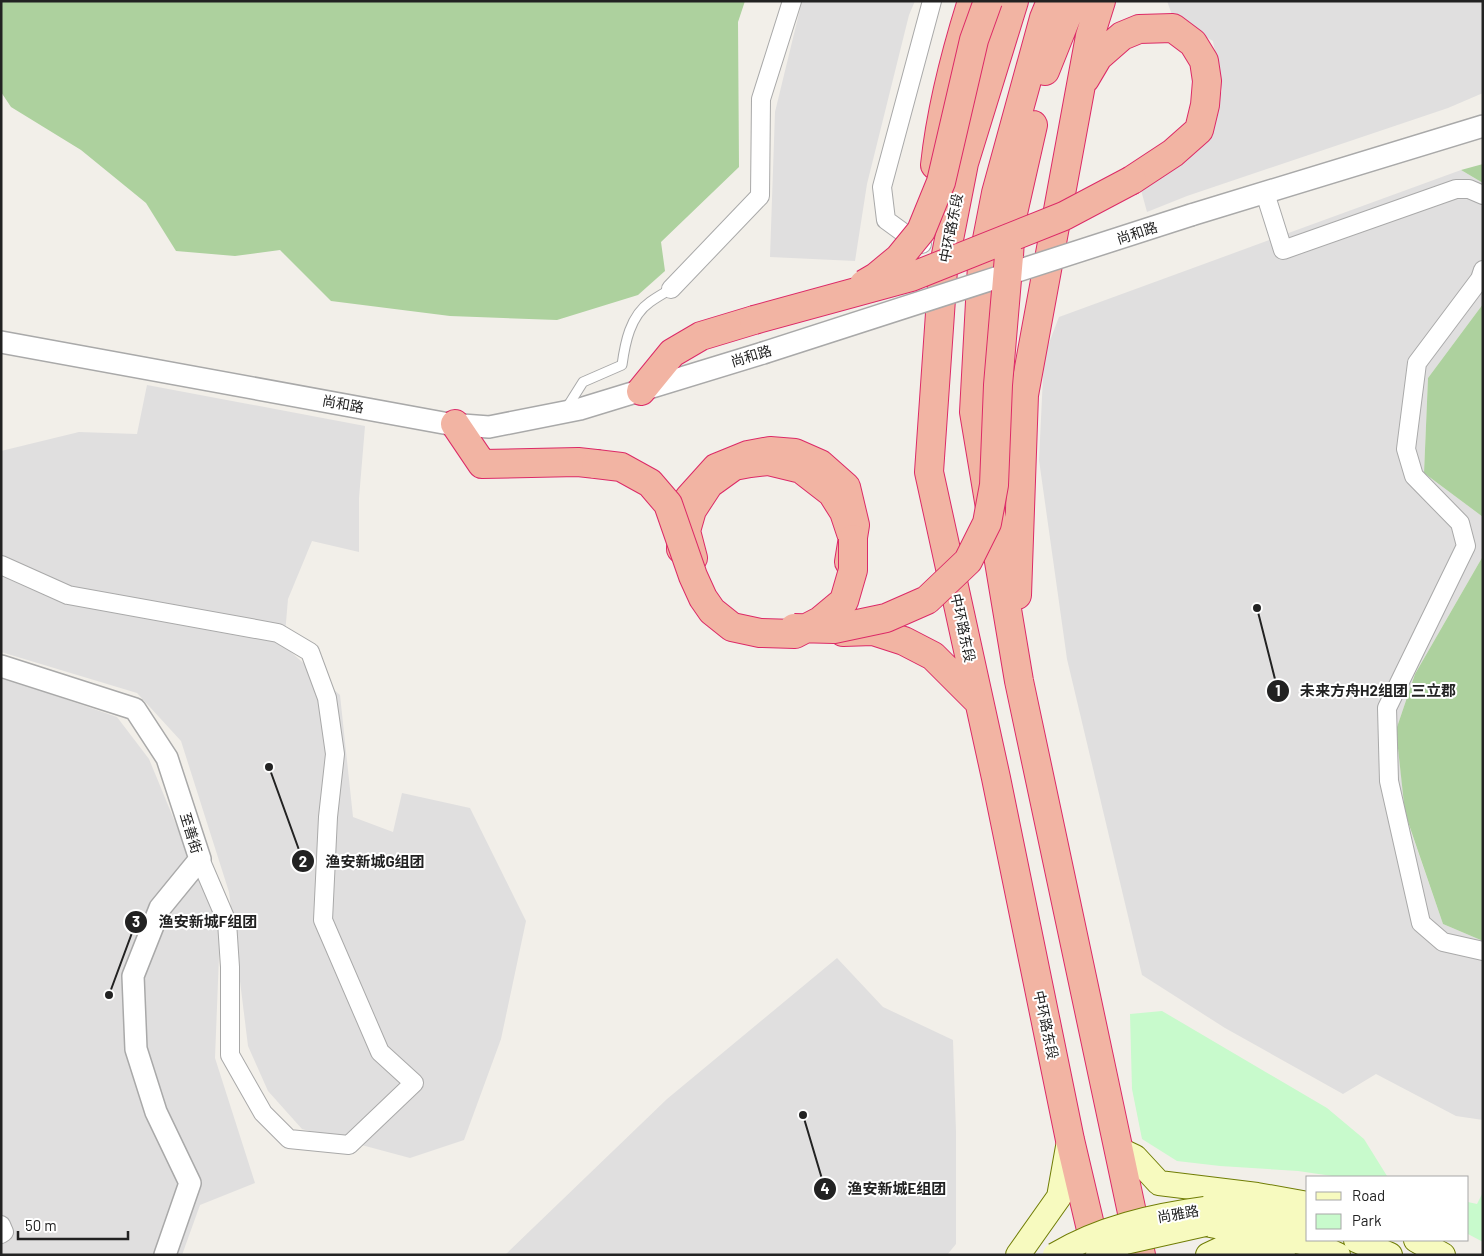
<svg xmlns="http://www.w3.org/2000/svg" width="1484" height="1256" viewBox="0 0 1484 1256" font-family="Barlow,'Noto Sans SC',sans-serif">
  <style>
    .residential { fill: #e0dfdf }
    .forest { fill: #add19e }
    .park { fill: #c8facc }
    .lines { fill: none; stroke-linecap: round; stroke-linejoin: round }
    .service-casing { stroke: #a9a9a9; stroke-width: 11 }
    .minor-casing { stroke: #a9a9a9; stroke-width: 20 }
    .tertiary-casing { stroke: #a9a9a9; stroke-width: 24 }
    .secondary-casing { stroke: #707d05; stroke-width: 26 }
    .trunk-casing { stroke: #dc2a67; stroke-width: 30 }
    .service { stroke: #fff; stroke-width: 9 }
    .minor { stroke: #fff; stroke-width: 18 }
    .tertiary { stroke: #fff; stroke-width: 21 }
    .secondary { stroke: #f7fabf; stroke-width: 24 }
    .trunk { stroke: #f2b4a3; stroke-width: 28 }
    .tertiary-bridge-casing { stroke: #a9a9a9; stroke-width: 24; stroke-linecap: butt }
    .secondary-bridge-casing { stroke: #707d05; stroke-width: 26; stroke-linecap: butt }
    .trunk-bridge-casing { stroke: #dc2a67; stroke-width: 30; stroke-linecap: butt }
    .tertiary-bridge { stroke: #fff; stroke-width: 21 }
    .secondary-bridge { stroke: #f7fabf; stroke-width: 24 }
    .trunk-bridge { stroke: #f2b4a3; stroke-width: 28 }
    .labels { text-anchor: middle; stroke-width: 4; stroke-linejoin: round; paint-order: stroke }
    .street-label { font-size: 14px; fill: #222; stroke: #fff }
    .leader { fill: none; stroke: #222; stroke-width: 2 }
    .callout-dot { fill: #222; stroke: #fff; stroke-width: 2 }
    .mark-label { font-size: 15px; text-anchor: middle; font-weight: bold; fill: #fff }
    .callout-label { font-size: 15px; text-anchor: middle; font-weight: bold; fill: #222; stroke: #fff; stroke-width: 4; stroke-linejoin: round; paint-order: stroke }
  </style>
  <rect width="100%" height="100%" fill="#f2efe9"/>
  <path class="residential" d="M 802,1 L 915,1 L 909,15 L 867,184 L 855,261 L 770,257 L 775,112 Z
    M 1167,1 L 1483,1 L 1483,93 L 1448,108 L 1187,196 L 1147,212 L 1141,190 L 1195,149 L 1222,91 L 1213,41 L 1186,26 L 1175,23 Z
    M 1461,170 L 1483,183 L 1483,304 L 1428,378 L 1424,473 L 1483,517 L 1483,556 L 1415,674 L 1396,730 L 1406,817 L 1443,924 L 1483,941 L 1483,1120 L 1456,1116 L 1376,1074 L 1343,1094 L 1225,1028 L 1142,975 L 1067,659 L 1039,460 L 1044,356 L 1059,317 Z
    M 147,385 L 365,426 L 359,498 L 359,552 L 312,541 L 288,599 L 284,646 L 340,695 L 353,817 L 393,832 L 402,793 L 470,808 L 526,921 L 501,1039 L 464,1140 L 410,1158 L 302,1129 L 268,1091 L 248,1046 L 229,892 L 181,741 L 137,693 L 1,652 L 1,451 L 79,432 L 137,434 Z
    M 1,677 L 117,717 L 149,759 L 220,931 L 215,1058 L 255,1183 L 200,1205 L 182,1255 L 1,1255 Z
    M 837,958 L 883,1007 L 953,1040 L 956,1132 L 956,1244 L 947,1255 L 505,1255 L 667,1099 Z"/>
  <path class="forest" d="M 1,1 L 745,1 L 738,22 L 739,167 L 661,242 L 665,271 L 638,295 L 557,320 L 450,316 L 331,301 L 280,250 L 235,256 L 176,251 L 146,203 L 81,150 L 11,107 L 1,92 Z
    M 1483,164 L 1483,183 L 1461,170 Z
    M 1483,304 L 1483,517 L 1424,473 L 1428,378 Z
    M 1483,556 L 1483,941 L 1443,924 L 1405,813 L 1396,730 L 1415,674 Z"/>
  <path class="park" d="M 1162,1011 L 1327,1108 L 1364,1139 L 1387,1176 L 1391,1177 L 1339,1177 L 1298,1171 L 1220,1166 L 1177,1161 L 1142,1139 L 1132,1089 L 1130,1014 Z
    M 1483,1192 L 1483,1242 L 1468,1234 L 1468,1202 L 1477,1204 Z"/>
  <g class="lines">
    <defs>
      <path id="service" d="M 566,409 L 583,382 L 622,365 C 625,343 630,316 650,302 C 657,297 664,293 671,289"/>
      <path id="minor" d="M 1265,193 L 1283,250 L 1456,189 L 1469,189 L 1483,195
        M 922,244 L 919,244 L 886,220 L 882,187 L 932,1
        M 1483,270 L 1480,279 L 1417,363 L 1406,449 L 1414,476 L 1460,523 L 1466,546 L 1387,708 L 1389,781 L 1421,923 L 1443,942 L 1483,951
        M 671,289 L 760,196 L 761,99 L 792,1
        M 1,565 L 68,595 L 278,633 L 310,652 L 327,698 L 335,754 L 328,817 L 323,920 L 380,1052 L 414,1083 L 349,1145 L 289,1139 L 263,1113 L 230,1055 L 230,967 L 227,922 L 200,859
        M 1,1225 L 4,1232 L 1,1234"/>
      <path id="tertiary" d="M 1191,215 L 1483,126
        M 1,342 L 449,424 L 489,427 L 580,409 L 763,353
        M 1,666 L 135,709 L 167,758 L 200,859 L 160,908 L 133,976 L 136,1049 L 156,1112 L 190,1183 L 165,1255"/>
      <path id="secondary" d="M 1118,1149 L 1135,1157 L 1159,1183 L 1257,1195 L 1308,1204
        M 1205,1209 L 1302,1218 L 1308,1221
        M 1205,1224 L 1317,1245 L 1338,1255
        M 1356,1240 L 1390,1255
        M 1416,1240 L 1443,1255
        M 1018,1255 L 1059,1197 L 1069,1141
        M 1208,1255 L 1223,1248 L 1283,1255"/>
      <path id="trunk" d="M 1014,1 L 964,163 L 943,270 L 929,472 L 996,778 L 1070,1140 L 1097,1255
        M 1051,1 L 1044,18 L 996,193 L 982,265 L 974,412 L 1019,681 L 1141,1255
        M 1045,71 L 1073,1
        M 1085,79 L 1098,57 L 1122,36 L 1139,29 L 1173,28 L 1193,43 L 1204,61 L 1207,81 L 1205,105 L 1199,130 L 1173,153 L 1132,180
        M 935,165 C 941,109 955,55 972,1
        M 1009,256 L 1011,222 L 1033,125
        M 641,391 L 672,353 L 701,336 L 754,320
        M 455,424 L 482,464 L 578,462 L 596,464
        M 681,549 L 682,519 L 689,498 L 716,468 L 748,455 L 770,451 L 795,453 L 820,464 L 846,487 L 855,525 L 849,562
        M 693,558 L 686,531 L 692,510 L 709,484 L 734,466 L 750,463 L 768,461 L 801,469 L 832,493 L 844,512 L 853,539
        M 1017,595 L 1024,395 L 1090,36 L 1101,1
        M 843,632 L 873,631 L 904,641 L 933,656 L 978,701"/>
    </defs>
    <use href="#service" class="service-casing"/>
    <use href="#minor" class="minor-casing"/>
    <use href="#tertiary" class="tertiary-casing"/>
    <use href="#secondary" class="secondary-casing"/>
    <use href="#trunk" class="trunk-casing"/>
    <use href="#service" class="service"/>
    <use href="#minor" class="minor"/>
    <use href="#tertiary" class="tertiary"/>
    <use href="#secondary" class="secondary"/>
    <use href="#trunk" class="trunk"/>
    <defs>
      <path id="tertiary-bridge" d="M 763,353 L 1191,215"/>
      <path id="secondary-bridge" d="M 1055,1255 C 1100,1228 1153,1216 1205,1209
        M 1098,1255 L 1125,1242 L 1205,1224"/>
      <path id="trunk-bridge" d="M 864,284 L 876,277 L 899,258 L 921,231 L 941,182 L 974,40 L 988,1
        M 754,320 L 911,277 L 1064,216 L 1132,180
        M 596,464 L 621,467 L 650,483 L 668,504 L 693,576 L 703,598 L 712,611 L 732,627 L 760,633 L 795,634 L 820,621 L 844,601 L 853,570 L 853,539
        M 794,628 L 834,629 L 886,618 L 927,600 L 968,561 L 987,523 L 994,485 L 998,385 L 1009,256"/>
    </defs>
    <use href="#tertiary-bridge" class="tertiary-bridge-casing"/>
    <use href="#secondary-bridge" class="secondary-bridge-casing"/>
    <use href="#trunk-bridge" class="trunk-bridge-casing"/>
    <use href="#tertiary-bridge" class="tertiary-bridge"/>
    <use href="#secondary-bridge" class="secondary-bridge"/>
    <use href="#trunk-bridge" class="trunk-bridge"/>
  </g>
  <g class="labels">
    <g class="street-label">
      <text transform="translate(951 228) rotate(-79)" y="5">中环路东段</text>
      <text transform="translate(1137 233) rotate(-18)" y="5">尚和路</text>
      <text transform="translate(751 356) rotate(-17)" y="5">尚和路</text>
      <text transform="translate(343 404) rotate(10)" y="5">尚和路</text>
      <text transform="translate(963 628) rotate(78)" y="5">中环路东段</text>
      <text transform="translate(191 833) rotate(73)" y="5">至善街</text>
      <text transform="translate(1046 1025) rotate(78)" y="5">中环路东段</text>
      <text transform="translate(1178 1214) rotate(-10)" y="5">尚雅路</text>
    </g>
  </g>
  <path class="leader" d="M1257 608L1278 691M269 767L303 861M109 995L136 922M803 1115L825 1189"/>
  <g class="callout-dot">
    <circle cx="1257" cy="608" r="5"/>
    <circle cx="269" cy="767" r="5"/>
    <circle cx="109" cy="995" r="5"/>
    <circle cx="803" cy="1115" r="5"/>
    <circle cx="1278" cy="691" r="12"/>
    <circle cx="303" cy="861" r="12"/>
    <circle cx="136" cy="922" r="12"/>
    <circle cx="825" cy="1189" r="12"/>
  </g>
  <g class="mark-label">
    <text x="1278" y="696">1</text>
    <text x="303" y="867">2</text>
    <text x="136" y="927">3</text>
    <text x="825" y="1194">4</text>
  </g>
  <g class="callout-label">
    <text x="1378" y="696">未来方舟H2组团 三立郡</text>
    <text x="375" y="867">渔安新城G组团</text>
    <text x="208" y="927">渔安新城F组团</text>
    <text x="897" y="1194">渔安新城E组团</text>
  </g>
  <rect width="1484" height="1256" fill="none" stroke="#222222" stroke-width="5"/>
  <rect x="1306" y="1176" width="162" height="65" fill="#ffffff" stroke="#a7a7a7"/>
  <rect x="1316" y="1192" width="25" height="8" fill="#f7fabf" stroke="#a7a7a7"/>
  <text x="1352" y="1201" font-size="15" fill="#222222">Road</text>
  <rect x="1316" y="1214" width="25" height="15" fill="#c8facc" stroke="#a7a7a7"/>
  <text x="1352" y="1226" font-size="15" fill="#222222">Park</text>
  <path d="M18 1231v8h110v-8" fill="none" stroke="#222222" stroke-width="2.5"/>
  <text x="25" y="1231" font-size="15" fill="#222222" stroke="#ffffff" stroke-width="4" paint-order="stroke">50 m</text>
</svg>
